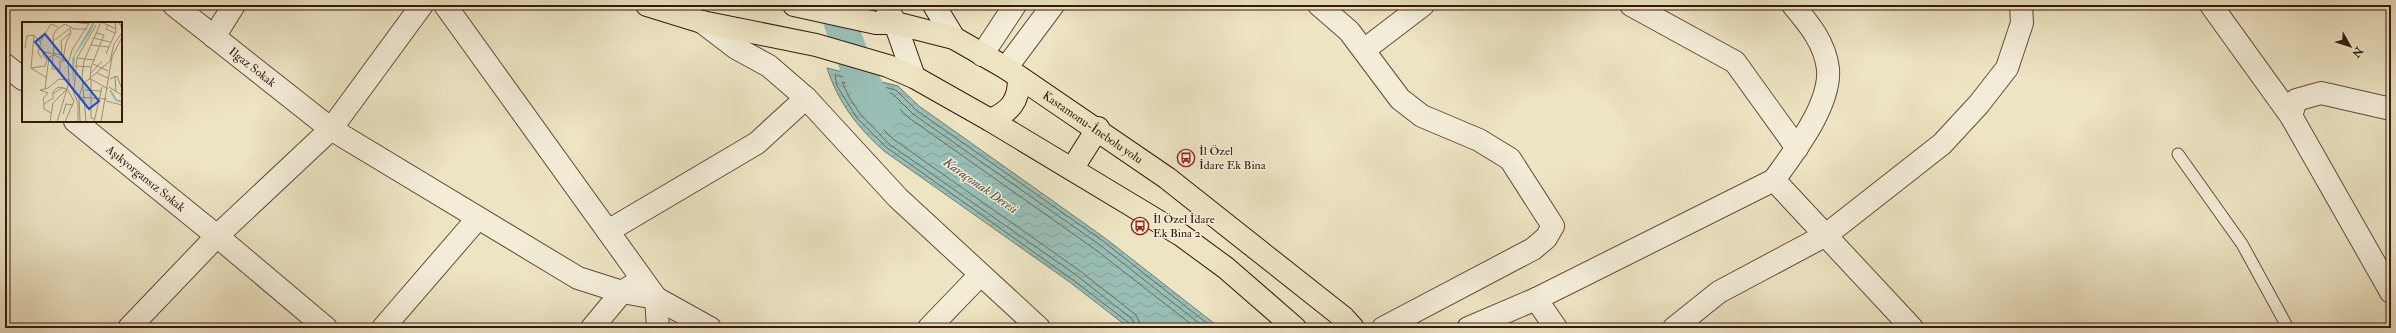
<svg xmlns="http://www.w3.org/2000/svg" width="2396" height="333" viewBox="0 0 2396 333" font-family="'IM FELL Double Pica',serif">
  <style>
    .water { fill: url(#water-waves); stroke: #717c73 }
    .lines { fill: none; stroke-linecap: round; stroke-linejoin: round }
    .shore { stroke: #676c62; stroke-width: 1 }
    .river { stroke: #99beb6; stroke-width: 33 }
    .service-casing { stroke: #634c3b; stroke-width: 13 }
    .minor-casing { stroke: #634c3b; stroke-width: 24 }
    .secondary-casing { stroke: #351a0e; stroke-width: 24 }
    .primary-casing { stroke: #351a0e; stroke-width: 24 }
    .service { stroke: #f3edd8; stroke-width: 11 }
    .minor { stroke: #f3edd8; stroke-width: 22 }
    .secondary { stroke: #f3edd8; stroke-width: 22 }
    .primary { stroke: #ede4c3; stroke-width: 22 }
    .labels { text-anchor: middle; stroke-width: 3; stroke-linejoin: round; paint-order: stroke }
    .street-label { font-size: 12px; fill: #351a0e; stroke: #f3edd8 }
    .poi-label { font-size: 12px; fill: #351a0e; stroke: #f3edd8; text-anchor: start }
    .water-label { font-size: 13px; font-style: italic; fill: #585349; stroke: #f3edd8 }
    .inset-river { fill: none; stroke: #99beb6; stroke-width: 2 }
    .inset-road { fill: none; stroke: #a3937b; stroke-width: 1 }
    .view { fill: #1d4ed8; fill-opacity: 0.15; stroke: #1d4ed8; stroke-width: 2 }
    .inset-edge { fill: none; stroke: #351a0e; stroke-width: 2 }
  </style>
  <defs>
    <pattern id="water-waves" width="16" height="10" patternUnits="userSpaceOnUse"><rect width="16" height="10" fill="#99beb6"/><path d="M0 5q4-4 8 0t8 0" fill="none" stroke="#84a39b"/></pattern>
  </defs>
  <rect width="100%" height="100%" fill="#ede4c3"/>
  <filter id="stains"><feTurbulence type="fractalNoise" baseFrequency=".005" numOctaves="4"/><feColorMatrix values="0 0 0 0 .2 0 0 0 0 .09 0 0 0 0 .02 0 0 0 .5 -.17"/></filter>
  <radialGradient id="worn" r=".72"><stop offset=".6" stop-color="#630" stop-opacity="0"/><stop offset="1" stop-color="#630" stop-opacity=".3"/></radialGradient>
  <path class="water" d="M 827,68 L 898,86 L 919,106 L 1105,238 L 1220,328 L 1129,328 L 1071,283 L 884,151 C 857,127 838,102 827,68 Z"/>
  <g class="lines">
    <path class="shore" d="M 1131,328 L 1129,323 L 1073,280 L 886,147 L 857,118 L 837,86 L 835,75 L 896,90 L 916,110 L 1103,241 L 1213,328
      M 1136,328 L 1132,319 L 1076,275 L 889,144 L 861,115 L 850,99 L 842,82 L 893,94 L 913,114 L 1100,245 L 1205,328
      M 1142,328 L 1136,315 L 1080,271 L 893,139 L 866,112 L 854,92 L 890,99 L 909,118 L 1096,250 L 1196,328"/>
    <path class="river" d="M 834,5 C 848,43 858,82 884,113"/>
    <defs>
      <path id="service" d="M 2178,154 L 2242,244 L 2288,328"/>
      <g id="minor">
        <path id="s1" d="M 174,5 L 331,129 L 578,278 L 622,292 L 656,298 L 710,328"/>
        <path d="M 445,5 L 656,298 L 658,328"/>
        <path d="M 1319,5 L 1349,31 L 1400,99 L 1422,116 L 1479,140 L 1510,159 L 1553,226 L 1546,238 L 1533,249 L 1383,328"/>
        <path d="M 1631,5 L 1735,62 L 1797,148"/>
        <path d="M 2211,5 L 2291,116"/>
        <path d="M 702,22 L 736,48 L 769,66 L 806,98 L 898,198 L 1039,328"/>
        <path d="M 214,37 L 234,5"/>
        <path d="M 1364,50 L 1423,5"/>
        <path d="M 982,55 L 1015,5"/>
        <path d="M 5,65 L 23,79"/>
        <path d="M 1006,68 L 1053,5"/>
        <path d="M 2391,109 L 2321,93 L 2296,100 L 2291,116 L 2391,292"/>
        <path id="s2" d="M 75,121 L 217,236 L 326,328"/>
        <path d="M 1774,180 C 1794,152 1831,105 1828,69 C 1825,43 1809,24 1793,5"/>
        <path d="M 608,231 L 757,143 L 806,98"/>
        <path d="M 1536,299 L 1556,328"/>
        <path d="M 129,328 L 217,236 L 331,129 L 422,5"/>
        <path d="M 383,328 L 478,218"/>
        <path d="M 592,328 L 622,292 L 633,285"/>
        <path d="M 929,328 L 980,275"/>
        <path d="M 1468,328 L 1536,299 L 1774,180 L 1912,328"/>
        <path d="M 1674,328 L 1719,292 L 1826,235 L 1942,144 L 1979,104 L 2007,68 L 2022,23 L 2021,5"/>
      </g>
      <path id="secondary" d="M 886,5 L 895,23 L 914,77
        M 934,5 L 954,38"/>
      <g id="primary">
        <path d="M 647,5 L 702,22 L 816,45 L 888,66 L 914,77 L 990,120 L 1181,235 L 1226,268 L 1295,328"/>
        <path id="s3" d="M 794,5 L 876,23 L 895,23 L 954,38 L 1006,68 L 1167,178 L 1344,318 L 1353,328"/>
        <path d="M 990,120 C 1010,112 1019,101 1019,79"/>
        <path d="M 1072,169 L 1098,128"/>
      </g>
    </defs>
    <use href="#service" class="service-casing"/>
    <use href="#minor" class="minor-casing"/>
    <use href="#secondary" class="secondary-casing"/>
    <use href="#primary" class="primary-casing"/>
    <use href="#service" class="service"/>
    <use href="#minor" class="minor"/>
    <use href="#secondary" class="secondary"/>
    <use href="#primary" class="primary"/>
  </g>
  <defs>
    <symbol id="bus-ring" viewBox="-11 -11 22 22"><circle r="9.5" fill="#f3edd8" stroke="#8f2418" stroke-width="1.5"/><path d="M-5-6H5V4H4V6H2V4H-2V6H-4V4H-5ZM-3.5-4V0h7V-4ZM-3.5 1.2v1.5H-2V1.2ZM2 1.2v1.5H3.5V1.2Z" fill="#8f2418"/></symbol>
  </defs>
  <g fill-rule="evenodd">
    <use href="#bus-ring" x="1176" y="148" width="20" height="20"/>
    <use href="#bus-ring" x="1130" y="216" width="20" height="20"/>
  </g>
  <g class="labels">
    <g class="street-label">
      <text dy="4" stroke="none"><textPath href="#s1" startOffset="100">Ilgaz Sokak</textPath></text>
      <text dy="4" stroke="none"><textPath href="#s3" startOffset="329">Kastamonu-İnebolu yolu</textPath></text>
      <text dy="4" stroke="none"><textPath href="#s2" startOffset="91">Aşıkyorgansız Sokak</textPath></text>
    </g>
    <g class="poi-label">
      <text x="1199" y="155">İl Özel<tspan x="1199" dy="14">İdare Ek Bina</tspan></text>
      <text x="1153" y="223">İl Özel İdare<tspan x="1153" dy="14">Ek Bina 2</tspan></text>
    </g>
    <g class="water-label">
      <text transform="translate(981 185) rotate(35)" y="5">Karaçomak Deresi</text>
    </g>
  </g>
  <g transform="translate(22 22)">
    <rect width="100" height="100" fill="#ede4c3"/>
    <path d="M 71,0 L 73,0 L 68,11 L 53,33 L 51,62 L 50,37 Z" fill="#99beb6"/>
    <path class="inset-river" d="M 88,68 L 94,78 L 100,80"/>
    <path class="inset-road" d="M 50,0 L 67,2M 79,0 L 94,7M 86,3 L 84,7 L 93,11M 12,13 L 9,46 L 25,56M 71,16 L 88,20M 33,18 L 48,6M 19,20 L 16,31 L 20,36M 69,23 L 87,25M 3,26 L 5,14 L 12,13 L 18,20 L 29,2 L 36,5M 84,32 L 94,9 L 93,1 L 97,0 L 100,7M 31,33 L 30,47 L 38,47M 40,33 L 39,19 L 48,11M 55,36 L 73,38M 41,37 L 44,21 L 49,11 L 48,6M 42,39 L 38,39 L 38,50 L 43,57M 46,40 L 32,33 L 31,14 L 34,8 L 43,2 L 52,7 L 65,7M 71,42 L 86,49M 53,44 L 69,45M 9,46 L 23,44 L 25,38 L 21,33 L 22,30 L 40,33M 69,51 L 80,39M 75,51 L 86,56M 93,54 L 94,70M 69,57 L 69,96 L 73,97M 69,57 L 86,67M 88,57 L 95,54 L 100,67M 68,58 L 69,45 L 82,13 L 74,11M 87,65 L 100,73M 23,67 L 27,35 L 32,33M 52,67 L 55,36 L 74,3M 63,68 L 79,69M 31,72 L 41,65M 56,75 L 85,77M 84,79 L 100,83 L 100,88M 22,82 L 21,77 L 26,71 L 18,68 L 26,66 L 37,57 L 47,58M 29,91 L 22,87 L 22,82 L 31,76 L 31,70 L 36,65 L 45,67M 41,92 L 44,82 L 51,83M 28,100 L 31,81 L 44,68M 35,100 L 47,60M 43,100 L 52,79 L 45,67M 56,100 L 56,81 L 47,59 L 46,42 L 50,28 L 68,0M 63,100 L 58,99 L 57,75 L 61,62 L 88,39 L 92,22 L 100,11M 64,100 L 60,54 L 62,39 L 79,0M 72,100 L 80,65M 79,100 L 90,35 L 100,15"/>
    <path class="view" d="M 23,12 L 77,79 L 67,87 L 13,20 Z"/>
    <rect width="100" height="100" class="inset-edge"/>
  </g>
  <rect width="2396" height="333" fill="none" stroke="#ede4c3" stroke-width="20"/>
  <rect x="6" y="6" width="2384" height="321" fill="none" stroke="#351a0e" stroke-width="2"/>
  <rect x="10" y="10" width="2376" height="313" fill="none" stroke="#351a0e"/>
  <g transform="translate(2350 46) rotate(129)" stroke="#f3edd8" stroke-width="3" paint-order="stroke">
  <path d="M0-3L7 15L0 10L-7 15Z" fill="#351a0e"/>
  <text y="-6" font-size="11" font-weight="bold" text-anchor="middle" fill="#351a0e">N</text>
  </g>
  <rect width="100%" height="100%" filter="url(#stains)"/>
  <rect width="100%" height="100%" fill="url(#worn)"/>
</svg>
